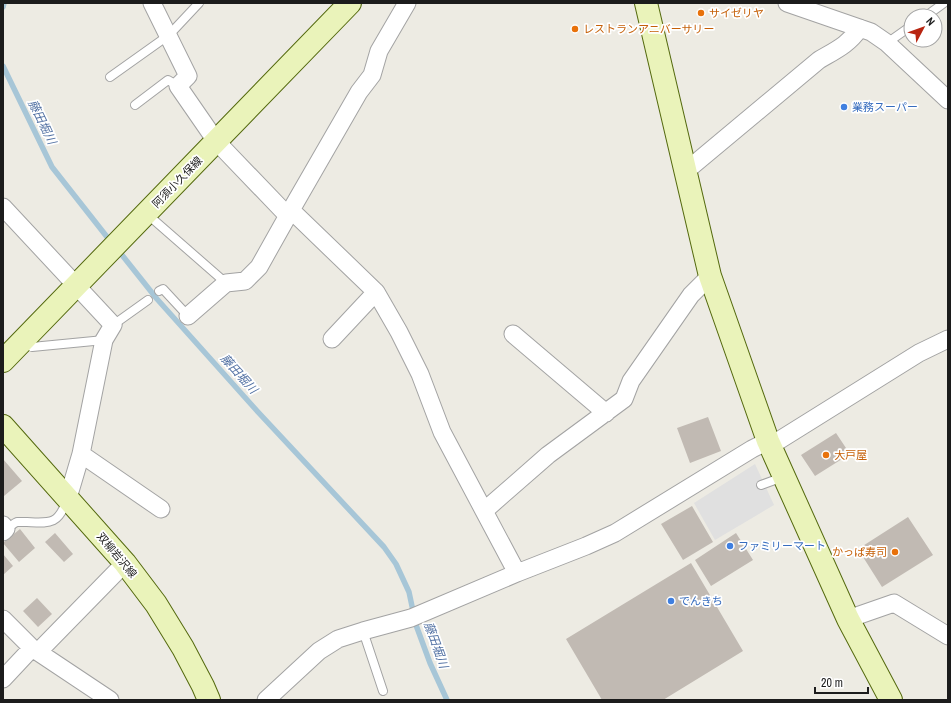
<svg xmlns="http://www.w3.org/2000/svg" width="951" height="703" viewBox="0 0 951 703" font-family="'Archivo Narrow','Noto Sans JP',sans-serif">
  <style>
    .parking { fill: #e0e0e0 }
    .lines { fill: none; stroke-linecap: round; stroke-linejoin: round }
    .stream { stroke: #a7c6d7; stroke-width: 5.5 }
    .building { fill: #c1bab3 }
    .lane-casing { stroke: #a3a3a3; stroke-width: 10 }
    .street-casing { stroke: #a3a3a3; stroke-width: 19 }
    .secondary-casing { stroke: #54690e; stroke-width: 24 }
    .lane { stroke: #fff; stroke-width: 8 }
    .street { stroke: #fff; stroke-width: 17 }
    .secondary { stroke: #eaf3ba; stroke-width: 22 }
    .food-dot { fill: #e8710a; stroke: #fff; stroke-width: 1.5 }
    .shop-dot { fill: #3f7fe0; stroke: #fff; stroke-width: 1.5 }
    .labels { text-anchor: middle; stroke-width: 3.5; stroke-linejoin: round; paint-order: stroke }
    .food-label { font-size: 11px; fill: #c56008; stroke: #fff; text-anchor: start }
    .shop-label { font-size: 11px; fill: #366cbe; stroke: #fff; text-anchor: start }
    .street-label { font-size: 11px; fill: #1c1c1c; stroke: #fff }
    .water-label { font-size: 12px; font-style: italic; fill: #5271a3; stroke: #fff }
  </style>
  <rect width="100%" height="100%" fill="#edebe3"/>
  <path class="parking" d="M 755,464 L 774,505 L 715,540 L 694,503 Z"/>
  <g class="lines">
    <path class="stream" d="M 3,7 L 4,3
      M 3,66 L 52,167 L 111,242
      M 118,250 L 157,299 L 258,412 L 384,547 L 396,564 L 409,592 L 416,625 L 430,663 L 447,700"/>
  </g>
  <path class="building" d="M 708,417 L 721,451 L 690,463 L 677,428 Z
    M 836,433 L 850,454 L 815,476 L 801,455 Z
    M 3,459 L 22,481 L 4,496 L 3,495 Z
    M 692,506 L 713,542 L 683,560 L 661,524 Z
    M 908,517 L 933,555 L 882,587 L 858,549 Z
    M 20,529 L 35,548 L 19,562 L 3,543 Z
    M 55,533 L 73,554 L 64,562 L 45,542 Z
    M 736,533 L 753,560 L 711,586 L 695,560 Z
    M 3,554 L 13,566 L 3,575 Z
    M 691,563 L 743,651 L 663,700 L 602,700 L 566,639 Z
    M 37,598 L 52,614 L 38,627 L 23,611 Z"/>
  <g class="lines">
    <defs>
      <path id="lane" d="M 926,16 L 944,3
        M 887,43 L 911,26
        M 110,77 L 169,35 L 199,3
        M 135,105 L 168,80 L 178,86
        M 147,214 L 226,283
        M 159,291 L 163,289 L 188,316
        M 113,325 L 148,300
        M 32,347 L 104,340
        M 761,485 L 783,477
        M 6,529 C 10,527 14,523 17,522 C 20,522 24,522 27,522 C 50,523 58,525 67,500
        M 363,631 L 383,691"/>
      <path id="street" d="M 152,3 L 188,76 L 178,86 L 216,141 L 288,216
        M 787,3 L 871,32 L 887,43 L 948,100
        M 686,171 L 819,60 C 836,50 848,45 860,28
        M 3,207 L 113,325 L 104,340 L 81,454 L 68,498
        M 291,210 L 376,292 L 399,332 L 420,374 L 442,432 L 484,511
        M 188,316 L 226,283 L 245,281 L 259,267 L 291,210 L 359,92 L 372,75 L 379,51 L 407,3
        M 513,334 L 606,413
        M 332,339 L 376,292
        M 770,446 L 919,353 L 948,339
        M 81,454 L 161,509
        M 3,525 L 6,529 L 3,532
        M 517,573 L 484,511 L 548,455 L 624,399 L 631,381 L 691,295 L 710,276
        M 3,619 L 32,648 L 110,700
        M 848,619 L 894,603 L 948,636
        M 38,652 L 125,563
        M 3,679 L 32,648
        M 266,700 L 319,651 L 338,639 L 363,631 L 411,618 L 517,573 L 586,546 L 615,533 L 752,449 L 768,441"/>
      <path id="secondary" d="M 646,3 L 710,276 L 768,441 L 848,619 L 891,700
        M 3,361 L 350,3
        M 3,426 L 125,563 L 156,604 L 183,648 L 203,686 L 209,700"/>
    </defs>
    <use href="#lane" class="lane-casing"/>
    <use href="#street" class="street-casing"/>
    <use href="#secondary" class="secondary-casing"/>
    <use href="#lane" class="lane"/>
    <use href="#street" class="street"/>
    <use href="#secondary" class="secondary"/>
  </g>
  <g class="food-dot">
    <circle cx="701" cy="13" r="4"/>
    <circle cx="575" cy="29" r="4"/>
    <circle cx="826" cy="455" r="4"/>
    <circle cx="895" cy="552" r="4"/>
  </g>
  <g class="shop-dot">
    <circle cx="844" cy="107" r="4"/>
    <circle cx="730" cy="546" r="4"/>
    <circle cx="671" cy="601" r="4"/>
  </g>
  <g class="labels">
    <g class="food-label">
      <text x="709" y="17">サイゼリヤ</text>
      <text x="583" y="33">レストランアニバーサリー</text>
      <text x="834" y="459">大戸屋</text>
      <text x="887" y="556" text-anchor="end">かっぱ寿司</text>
    </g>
    <g class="shop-label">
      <text x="852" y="111">業務スーパー</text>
      <text x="738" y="550">ファミリーマート</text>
      <text x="679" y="605">でんきち</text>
    </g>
    <g class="street-label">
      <text transform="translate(177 182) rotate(-46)" y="4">阿須小久保線</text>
      <text transform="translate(117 555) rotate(50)" y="4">双柳岩沢線</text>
    </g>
    <g class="water-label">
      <text transform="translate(42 122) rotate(64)" y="4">藤田堀川</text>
      <text transform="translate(239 374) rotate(48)" y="4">藤田堀川</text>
      <text transform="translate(436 645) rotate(70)" y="4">藤田堀川</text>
    </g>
  </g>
  <rect width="951" height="703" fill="none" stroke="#1c1c1c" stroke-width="8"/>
  <g transform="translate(923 28) rotate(49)"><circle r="19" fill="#ffffff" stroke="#a4a4a4"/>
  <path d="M0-3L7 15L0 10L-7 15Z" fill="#b82511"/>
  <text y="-6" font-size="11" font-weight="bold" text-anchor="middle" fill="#1c1c1c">N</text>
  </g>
  <path d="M815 687v6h53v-6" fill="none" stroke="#1c1c1c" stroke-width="2"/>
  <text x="821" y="687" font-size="12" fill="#1c1c1c" stroke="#ffffff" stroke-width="3" paint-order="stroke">20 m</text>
</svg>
